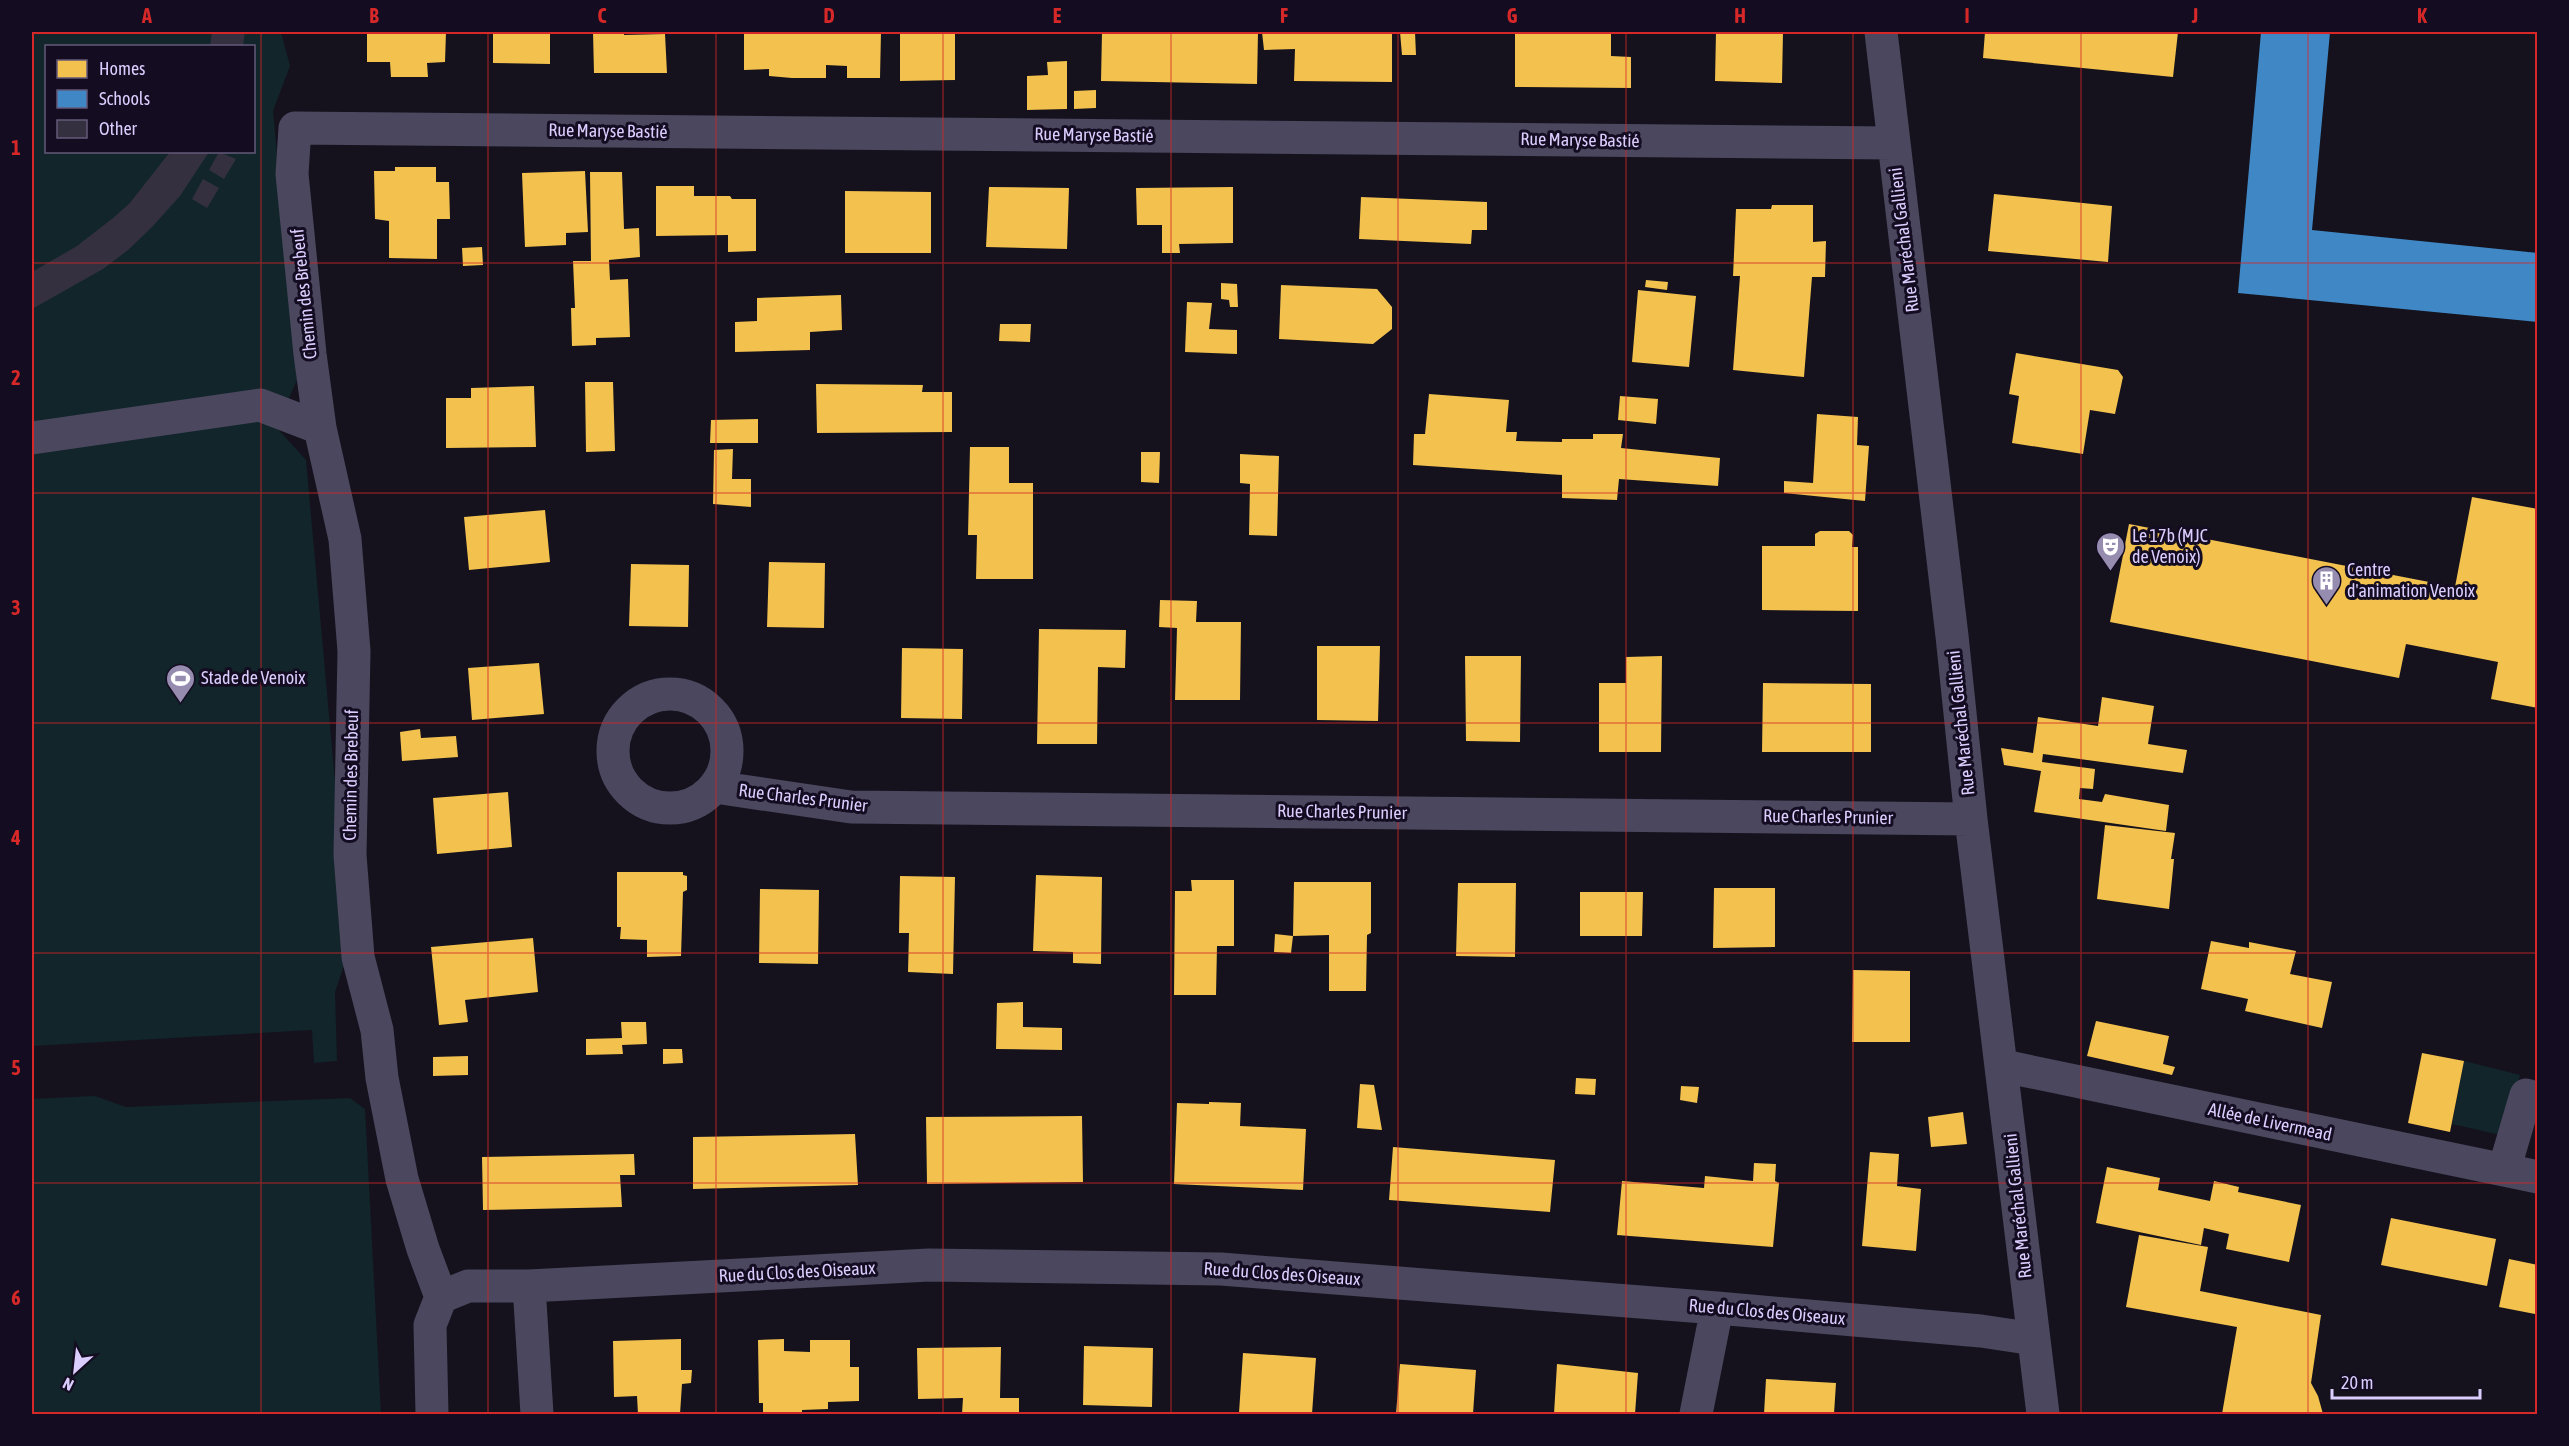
<svg xmlns="http://www.w3.org/2000/svg" width="2569" height="1446" viewBox="0 0 2569 1446" font-family="'Asap Condensed',sans-serif">
  <style>
    .green { fill: #11252a; fill-rule: evenodd }
    .homes { fill: #f2c14e }
    .schools { fill: #3f88c5 }
    .building { fill: #34303f }
    .lines { fill: none; stroke-linecap: round; stroke-linejoin: round }
    .minor { stroke: #4b475e; stroke-width: 33 }
    .grid { fill: none; stroke: #d62828; stroke-width: 1.5; stroke-opacity: 0.55 }
    .labels { text-anchor: middle; stroke-width: 6; stroke-linejoin: round; paint-order: stroke }
    .street-label { font-size: 18px; fill: #dbceff; stroke: #140d22 }
    .poi-label { font-size: 18px; fill: #dbceff; stroke: #140d22; text-anchor: start }
    .neatline { fill: none; stroke: #d62828; stroke-width: 2 }
    .grid-label { font-size: 20px; text-anchor: middle; font-weight: bold; fill: #d62828 }
  </style>
  <rect width="100%" height="100%" fill="#15121d"/>
  <path class="green" d="M 32,32 L 281,32 L 290,66 L 273,111 L 298,378 L 276,427 L 306,460 L 350,948 L 335,992 L 337,1061 L 314,1063 L 312,1030 L 32,1046 ZM 46,46 L 254,46 L 254,152 L 46,152 Z
    M 2464,1061 L 2520,1075 L 2505,1136 L 2452,1124 Z
    M 95,1096 L 126,1107 L 350,1098 L 365,1109 L 381,1414 L 32,1414 L 32,1099 Z"/>
  <path class="homes" d="M 367,32 L 446,32 L 445,62 L 427,63 L 428,77 L 391,77 L 390,62 L 367,62 Z
    M 493,32 L 550,32 L 550,64 L 493,63 Z
    M 593,32 L 624,32 L 624,35 L 665,34 L 667,73 L 594,73 Z
    M 744,32 L 881,32 L 880,78 L 847,78 L 847,66 L 826,65 L 826,78 L 792,78 L 769,76 L 769,69 L 744,70 Z
    M 900,32 L 955,32 L 955,80 L 900,81 Z
    M 1102,32 L 1258,32 L 1257,84 L 1101,81 Z
    M 1262,32 L 1392,32 L 1392,82 L 1294,81 L 1295,49 L 1264,50 Z
    M 1400,32 L 1415,32 L 1416,55 L 1402,55 Z
    M 1716,32 L 1783,32 L 1782,83 L 1715,81 Z
    M 1985,32 L 2178,32 L 2173,77 L 1983,58 Z
    M 1515,34 L 1611,34 L 1611,56 L 1631,57 L 1631,88 L 1515,87 Z
    M 1067,61 L 1067,109 L 1027,110 L 1027,76 L 1048,75 L 1047,62 Z
    M 1096,90 L 1096,108 L 1074,109 L 1074,91 Z
    M 395,167 L 436,167 L 436,182 L 449,182 L 450,219 L 437,219 L 437,259 L 389,258 L 389,221 L 375,219 L 374,171 L 395,171 Z
    M 585,171 L 588,232 L 566,233 L 566,245 L 525,247 L 522,173 Z
    M 590,172 L 622,172 L 624,229 L 639,228 L 640,257 L 609,260 L 610,280 L 628,279 L 630,337 L 596,338 L 596,345 L 572,346 L 571,308 L 575,308 L 573,261 L 591,261 Z
    M 656,186 L 694,186 L 694,196 L 730,196 L 732,199 L 756,199 L 756,251 L 728,252 L 728,235 L 656,236 Z
    M 989,187 L 1069,188 L 1067,249 L 986,247 Z
    M 1233,187 L 1233,243 L 1179,244 L 1180,253 L 1162,253 L 1162,225 L 1137,225 L 1136,188 Z
    M 845,191 L 931,192 L 931,253 L 845,253 Z
    M 1994,194 L 2112,206 L 2108,262 L 1988,251 Z
    M 1361,197 L 1487,202 L 1487,230 L 1472,230 L 1471,244 L 1359,239 Z
    M 1772,205 L 1813,205 L 1813,242 L 1826,241 L 1825,277 L 1812,277 L 1804,377 L 1733,370 L 1740,276 L 1733,276 L 1736,209 L 1771,209 Z
    M 482,247 L 483,265 L 463,266 L 462,248 Z
    M 1646,280 L 1668,282 L 1667,290 L 1645,287 Z
    M 1221,283 L 1237,284 L 1238,307 L 1230,307 L 1229,300 L 1221,299 Z
    M 1281,285 L 1377,289 L 1392,307 L 1392,329 L 1373,344 L 1279,339 Z
    M 1638,290 L 1696,296 L 1689,367 L 1632,362 Z
    M 841,295 L 842,330 L 810,332 L 810,350 L 735,352 L 735,322 L 757,321 L 757,298 Z
    M 1187,302 L 1212,303 L 1209,329 L 1237,330 L 1237,354 L 1185,352 Z
    M 1000,324 L 1031,324 L 1030,342 L 999,341 Z
    M 2016,353 L 2118,370 L 2123,377 L 2115,414 L 2090,410 L 2083,454 L 2012,443 L 2019,396 L 2009,394 Z
    M 585,382 L 613,382 L 615,451 L 586,452 Z
    M 816,384 L 923,385 L 922,392 L 952,392 L 952,432 L 817,433 Z
    M 534,386 L 536,447 L 446,448 L 446,398 L 471,398 L 471,388 Z
    M 1429,394 L 1509,400 L 1506,432 L 1517,432 L 1516,441 L 1562,442 L 1562,439 L 1593,439 L 1593,434 L 1623,434 L 1621,448 L 1720,458 L 1718,486 L 1619,479 L 1617,500 L 1562,498 L 1562,475 L 1413,465 L 1414,434 L 1425,434 Z
    M 1620,396 L 1658,399 L 1656,424 L 1618,420 Z
    M 1817,414 L 1858,417 L 1857,445 L 1869,446 L 1865,501 L 1784,493 L 1784,481 L 1813,483 Z
    M 758,419 L 758,443 L 710,443 L 711,420 Z
    M 970,447 L 1009,447 L 1009,483 L 1033,483 L 1033,579 L 976,579 L 977,535 L 968,535 Z
    M 733,449 L 732,479 L 751,479 L 751,507 L 713,504 L 714,450 Z
    M 1141,452 L 1160,452 L 1159,483 L 1141,482 Z
    M 1240,454 L 1279,456 L 1277,536 L 1249,535 L 1250,484 L 1240,483 Z
    M 2472,497 L 2538,509 L 2538,708 L 2491,699 L 2498,662 L 2406,644 L 2399,678 L 2110,622 L 2129,524 L 2455,587 Z
    M 545,510 L 550,562 L 469,570 L 464,517 Z
    M 1820,531 L 1849,531 L 1853,535 L 1852,547 L 1858,547 L 1858,611 L 1762,610 L 1762,546 L 1815,546 L 1815,534 Z
    M 769,562 L 825,563 L 824,628 L 767,627 Z
    M 631,564 L 689,565 L 688,627 L 629,626 Z
    M 1160,600 L 1197,601 L 1196,622 L 1241,622 L 1240,700 L 1175,700 L 1177,628 L 1159,627 Z
    M 1039,629 L 1126,630 L 1125,668 L 1098,667 L 1097,744 L 1037,744 Z
    M 1317,646 L 1380,646 L 1378,721 L 1317,720 Z
    M 902,648 L 963,649 L 962,719 L 901,718 Z
    M 1465,656 L 1521,656 L 1520,742 L 1466,741 Z
    M 1662,656 L 1661,752 L 1599,752 L 1599,683 L 1626,683 L 1626,657 Z
    M 539,663 L 544,714 L 472,720 L 468,668 Z
    M 1763,683 L 1871,684 L 1871,752 L 1762,752 Z
    M 2102,697 L 2154,706 L 2148,744 L 2187,750 L 2183,773 L 2043,754 L 2042,762 L 2095,769 L 2093,789 L 2080,788 L 2079,799 L 2102,802 L 2105,794 L 2169,805 L 2166,831 L 2034,812 L 2041,771 L 2004,765 L 2001,748 L 2033,753 L 2038,717 L 2098,726 Z
    M 420,729 L 421,738 L 456,736 L 458,757 L 402,761 L 400,732 Z
    M 508,792 L 512,847 L 437,854 L 433,798 Z
    M 2105,825 L 2175,833 L 2171,859 L 2174,859 L 2169,909 L 2097,899 Z
    M 617,872 L 683,872 L 683,875 L 687,876 L 687,890 L 683,892 L 681,956 L 647,957 L 647,940 L 620,939 L 621,927 L 617,927 Z
    M 1036,875 L 1102,877 L 1101,964 L 1073,963 L 1073,952 L 1033,951 Z
    M 900,876 L 955,877 L 953,974 L 908,972 L 909,933 L 899,933 Z
    M 1191,880 L 1234,880 L 1234,946 L 1217,946 L 1216,995 L 1174,995 L 1175,891 L 1192,891 Z
    M 1294,882 L 1371,882 L 1371,933 L 1367,935 L 1366,991 L 1329,991 L 1329,935 L 1293,936 Z
    M 1458,883 L 1516,883 L 1515,957 L 1456,956 Z
    M 1714,888 L 1775,888 L 1775,947 L 1713,948 Z
    M 760,889 L 819,890 L 818,964 L 759,963 Z
    M 1580,892 L 1643,892 L 1642,936 L 1580,936 Z
    M 1275,934 L 1293,936 L 1291,953 L 1274,952 Z
    M 533,938 L 538,992 L 465,1000 L 468,1022 L 439,1025 L 431,947 Z
    M 2211,941 L 2249,948 L 2249,942 L 2296,951 L 2290,974 L 2332,982 L 2322,1028 L 2245,1011 L 2248,999 L 2201,989 Z
    M 1853,970 L 1910,971 L 1910,1042 L 1852,1042 Z
    M 1023,1002 L 1023,1027 L 1062,1028 L 1062,1050 L 996,1049 L 997,1003 Z
    M 2096,1021 L 2169,1036 L 2163,1064 L 2175,1067 L 2172,1075 L 2087,1056 Z
    M 621,1022 L 646,1022 L 647,1044 L 622,1045 L 623,1054 L 586,1055 L 586,1039 L 622,1038 Z
    M 663,1049 L 682,1049 L 683,1063 L 663,1064 Z
    M 2422,1053 L 2464,1061 L 2450,1132 L 2408,1123 Z
    M 468,1056 L 468,1075 L 433,1076 L 433,1057 Z
    M 1576,1078 L 1596,1079 L 1595,1095 L 1575,1094 Z
    M 1360,1084 L 1374,1085 L 1382,1130 L 1357,1128 Z
    M 1681,1086 L 1699,1087 L 1697,1103 L 1680,1100 Z
    M 1209,1102 L 1241,1103 L 1240,1126 L 1306,1129 L 1303,1190 L 1174,1184 L 1177,1103 L 1209,1104 Z
    M 1963,1112 L 1967,1144 L 1931,1147 L 1928,1117 Z
    M 1082,1116 L 1083,1182 L 927,1184 L 926,1117 Z
    M 855,1134 L 858,1185 L 693,1189 L 693,1137 Z
    M 1393,1147 L 1555,1160 L 1550,1212 L 1389,1200 Z
    M 1870,1152 L 1899,1154 L 1897,1186 L 1921,1189 L 1916,1251 L 1862,1246 Z
    M 634,1154 L 635,1175 L 620,1175 L 622,1207 L 483,1210 L 482,1157 Z
    M 1754,1163 L 1776,1164 L 1775,1181 L 1779,1183 L 1773,1247 L 1617,1235 L 1622,1181 L 1704,1188 L 1705,1176 L 1753,1181 Z
    M 2107,1167 L 2160,1178 L 2158,1190 L 2210,1201 L 2214,1181 L 2239,1187 L 2238,1192 L 2301,1205 L 2289,1262 L 2226,1249 L 2229,1234 L 2204,1228 L 2201,1245 L 2096,1223 Z
    M 2391,1218 L 2496,1239 L 2487,1286 L 2381,1265 Z
    M 2139,1235 L 2208,1247 L 2200,1291 L 2321,1315 L 2311,1383 L 2318,1396 L 2323,1414 L 2222,1414 L 2237,1327 L 2126,1307 Z
    M 2509,1259 L 2538,1265 L 2538,1302 L 2535,1314 L 2499,1307 Z
    M 681,1339 L 681,1370 L 692,1370 L 691,1383 L 682,1384 L 680,1414 L 638,1414 L 637,1396 L 614,1397 L 613,1341 Z
    M 784,1339 L 784,1351 L 810,1352 L 810,1340 L 850,1340 L 850,1367 L 859,1367 L 859,1401 L 828,1402 L 828,1409 L 802,1410 L 802,1414 L 763,1414 L 763,1403 L 759,1403 L 758,1340 Z
    M 1084,1346 L 1153,1348 L 1152,1407 L 1083,1405 Z
    M 1001,1347 L 1000,1398 L 1019,1398 L 1019,1414 L 962,1414 L 963,1398 L 918,1399 L 917,1348 Z
    M 1243,1353 L 1316,1358 L 1312,1414 L 1239,1413 Z
    M 1400,1364 L 1476,1370 L 1473,1414 L 1396,1414 Z
    M 1557,1364 L 1638,1373 L 1635,1414 L 1554,1414 Z
    M 1766,1379 L 1836,1383 L 1834,1414 L 1764,1414 Z"/>
  <path class="schools" d="M 2261,32 L 2330,32 L 2312,230 L 2538,253 L 2538,322 L 2238,293 Z"/>
  <path class="building" d="M 212,32 L 245,32 L 243,46 L 210,46 Z
    M 170,152 L 209,152 L 180,196 L 151,228 L 128,250 L 103,269 L 32,309 L 32,272 L 77,246 L 113,218 L 129,204 Z
    M 219,152 L 236,159 L 224,179 L 209,170 Z
    M 203,179 L 219,188 L 207,208 L 192,199 Z"/>
  <g class="lines">
    <path class="minor" d="M 1881,32 L 1952,636 L 1971,819 L 2043,1414
      M 32,438 L 260,405 L 320,428
      M613 751a57 57 0 1 1 114 0a57 57 0 1 1-114 0Z
      M 715,787 L 851,807 L 1971,819
      M 2003,1066 L 2538,1177
      M 2504,1170 L 2526,1095 L 2538,1099
      M 529,1286 L 537,1414
      M 441,1297 L 468,1286 L 529,1286 L 929,1265 L 1221,1269 L 1717,1308 L 1981,1331 L 2034,1339
      M 432,1414 L 430,1325 L 441,1297 L 423,1249 L 402,1179 L 382,1078 L 377,1030 L 358,957 L 350,855 L 354,651 L 345,539 L 320,428 L 310,354 L 292,174 L 295,128 L 1893,143
      M 1696,1414 L 1717,1308"/>
  </g>
  <path class="grid" d="M 261,32 L 261,1414M 488,32 L 488,1414M 716,32 L 716,1414M 943,32 L 943,1414M 1171,32 L 1171,1414M 1398,32 L 1398,1414M 1626,32 L 1626,1414M 1853,32 L 1853,1414M 2081,32 L 2081,1414M 2308,32 L 2308,1414M 32,263 L 2538,263M 32,493 L 2538,493M 32,723 L 2538,723M 32,953 L 2538,953M 32,1183 L 2538,1183"/>
  <defs>
    <symbol id="theatre-pin" viewBox="-11 -11 22 30"><path d="M0 17L-7.5 6A9.5 9.5 0 1 1 7.5 6Z" fill="#968cb0" stroke="#140d22"/><path d="M-5-5.5Q0-4 5-5.5V0Q5 5 0 6Q-5 5-5 0ZM-3.3-2.5H-1v1.5H-3.3ZM1-2.5H3.3v1.5H1ZM-2.8 1Q0 5.5 2.8 1Z" fill="#fff"/></symbol>
    <symbol id="building-pin" viewBox="-11 -11 22 30"><path d="M0 17L-7.5 6A9.5 9.5 0 1 1 7.5 6Z" fill="#968cb0" stroke="#140d22"/><path d="M-4-6H4V6H1V3H-1V6H-4ZM-2.5-4.3h1.7v1.8h-1.7ZM.8-4.3h1.7v1.8H.8ZM-2.5-1h1.7V.8h-1.7ZM.8-1h1.7V.8H.8Z" fill="#fff"/></symbol>
    <symbol id="stadium-pin" viewBox="-11 -11 22 30"><path d="M0 17L-7.5 6A9.5 9.5 0 1 1 7.5 6Z" fill="#968cb0" stroke="#140d22"/><path d="M0-5a6.5 5 0 1 0 0 10a6.5 5 0 1 0 0-10ZM-3.5-1.8h7v3.6h-7Z" fill="#fff"/></symbol>
  </defs>
  <g fill-rule="evenodd">
    <use href="#theatre-pin" x="2094" y="530" width="33" height="45"/>
    <use href="#building-pin" x="2310" y="564" width="33" height="45"/>
    <use href="#stadium-pin" x="164" y="662" width="33" height="45"/>
  </g>
  <g class="labels">
    <g class="street-label">
      <text transform="translate(608 131) rotate(1)" y="6">Rue Maryse Bastié</text>
      <text transform="translate(1094 135) rotate(1)" y="6">Rue Maryse Bastié</text>
      <text transform="translate(1580 140) rotate(1)" y="6">Rue Maryse Bastié</text>
      <text transform="translate(1904 240) rotate(-97)" y="6">Rue Maréchal Gallieni</text>
      <text transform="translate(304 294) rotate(-96)" y="6">Chemin des Brebeuf</text>
      <text transform="translate(1961 723) rotate(-96)" y="6">Rue Maréchal Gallieni</text>
      <text transform="translate(351 775) rotate(-89)" y="6">Chemin des Brebeuf</text>
      <text transform="translate(803 798) rotate(7)" y="6">Rue Charles Prunier</text>
      <text transform="translate(1342 812) rotate(1)" y="6">Rue Charles Prunier</text>
      <text transform="translate(1828 817) rotate(1)" y="6">Rue Charles Prunier</text>
      <text transform="translate(2270 1122) rotate(12)" y="6">Allée de Livermead</text>
      <text transform="translate(2018 1206) rotate(-96)" y="6">Rue Maréchal Gallieni</text>
      <text transform="translate(797 1272) rotate(-3)" y="6">Rue du Clos des Oiseaux</text>
      <text transform="translate(1282 1274) rotate(4)" y="6">Rue du Clos des Oiseaux</text>
      <text transform="translate(1767 1312) rotate(5)" y="6">Rue du Clos des Oiseaux</text>
    </g>
    <g class="poi-label">
      <text x="2132" y="542">Le 17b (MJC<tspan x="2132" dy="21">de Venoix)</tspan></text>
      <text x="2347" y="576">Centre<tspan x="2347" dy="21">d'animation Venoix</tspan></text>
      <text x="201" y="684">Stade de Venoix</text>
    </g>
  </g>
  <rect width="2569" height="1446" fill="none" stroke="#140d22" stroke-width="66"/>
  <rect x="45" y="45" width="210" height="108" fill="#140d22" stroke="#645a7a" stroke-width="1.5"/>
  <rect x="57" y="60" width="30" height="18" fill="#f2c14e" stroke="#645a7a" stroke-width="1.5"/>
  <text x="99" y="75" font-size="18" fill="#dbceff">Homes</text>
  <rect x="57" y="90" width="30" height="18" fill="#3f88c5" stroke="#645a7a" stroke-width="1.5"/>
  <text x="99" y="105" font-size="18" fill="#dbceff">Schools</text>
  <rect x="57" y="120" width="30" height="18" fill="#34303f" stroke="#645a7a" stroke-width="1.5"/>
  <text x="99" y="135" font-size="18" fill="#dbceff">Other</text>
  <g transform="translate(75 1371) rotate(207)" stroke="#140d22" stroke-width="4.5" paint-order="stroke">
  <path d="M0-4.5L10 22L0 15L-10 22Z" fill="#dbceff"/>
  <text y="-9" font-size="16" font-weight="bold" text-anchor="middle" fill="#dbceff">N</text>
  </g>
  <path d="M2332 1389v9h148v-9" fill="none" stroke="#dbceff" stroke-width="3"/>
  <text x="2341" y="1389" font-size="18" fill="#dbceff" stroke="#140d22" stroke-width="4.5" paint-order="stroke">20 m</text>
  <rect x="33" y="33" width="2503" height="1380" class="neatline"/>
  <g class="grid-label">
    <text x="147" y="23">A</text>
    <text x="374" y="23">B</text>
    <text x="602" y="23">C</text>
    <text x="829" y="23">D</text>
    <text x="1057" y="23">E</text>
    <text x="1284" y="23">F</text>
    <text x="1512" y="23">G</text>
    <text x="1740" y="23">H</text>
    <text x="1967" y="23">I</text>
    <text x="2195" y="23">J</text>
    <text x="2422" y="23">K</text>
    <text x="16" y="155">1</text>
    <text x="16" y="385">2</text>
    <text x="16" y="615">3</text>
    <text x="16" y="845">4</text>
    <text x="16" y="1075">5</text>
    <text x="16" y="1305">6</text>
  </g>
</svg>
